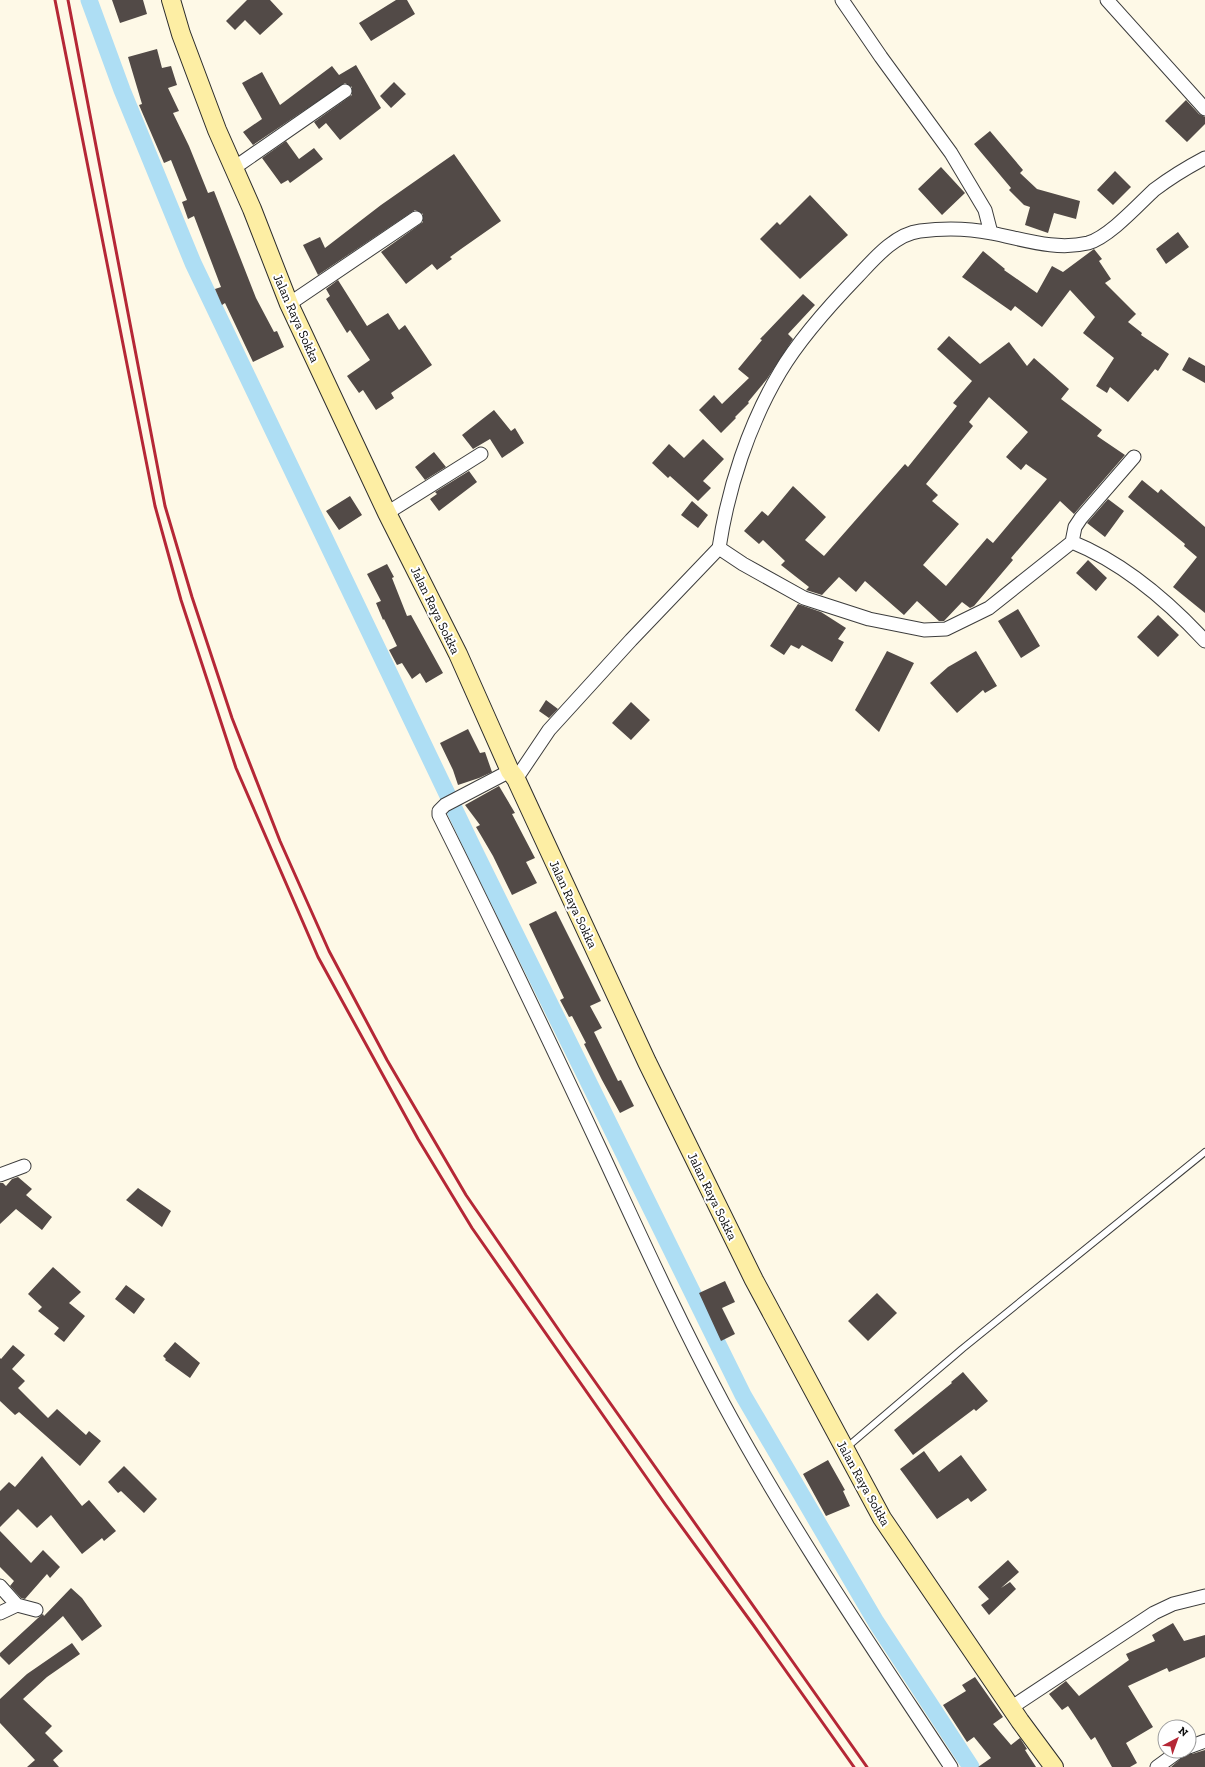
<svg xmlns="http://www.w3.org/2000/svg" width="1205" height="1767" viewBox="0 0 1205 1767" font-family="'Zilla Slab',serif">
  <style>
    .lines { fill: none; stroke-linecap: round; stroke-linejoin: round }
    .canal { stroke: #aedef4; stroke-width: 17 }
    .building { fill: #524a47; fill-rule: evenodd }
    .service-casing { stroke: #3d3d3d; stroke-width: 8 }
    .minor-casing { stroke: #3d3d3d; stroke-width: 15 }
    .secondary-casing { stroke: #2c2c2c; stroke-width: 20 }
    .service { stroke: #fff; stroke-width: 6 }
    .minor { stroke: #fff; stroke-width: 13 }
    .secondary { stroke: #fdeea4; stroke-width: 18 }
    .rail { stroke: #b52736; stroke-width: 3 }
    .labels { text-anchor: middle; stroke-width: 4; stroke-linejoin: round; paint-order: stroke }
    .street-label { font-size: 13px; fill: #0a0a0a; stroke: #fff }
  </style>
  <rect width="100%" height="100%" fill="#fef9e7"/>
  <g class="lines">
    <path class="canal" d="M 89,0 L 122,90 L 193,263 L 473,848 L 743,1395 L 876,1622 L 971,1767"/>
  </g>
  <path class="building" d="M 112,0 L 143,0 L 147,14 L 120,23 Z
    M 247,0 L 270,0 L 283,14 L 260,35 L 245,20 L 235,30 L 226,21 Z
    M 396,0 L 407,0 L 415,14 L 371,41 L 359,23 Z
    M 157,49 L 162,68 L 171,66 L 177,85 L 168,88 L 179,111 L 173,113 L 189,146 L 208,193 L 214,191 L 256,298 L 274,332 L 277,331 L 284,347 L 253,362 L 225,303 L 222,305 L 215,289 L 221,287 L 194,216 L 188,219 L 182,202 L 187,200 L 171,160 L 164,163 L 139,105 L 142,104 L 128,57 Z
    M 356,65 L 381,108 L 340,140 L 326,123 L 319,129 L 314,122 L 352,95 L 352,87 L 345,83 L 253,145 L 243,132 L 262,119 L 242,83 L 262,72 L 280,105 L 332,66 L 339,75 Z
    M 394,82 L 406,94 L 391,108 L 380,96 Z
    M 1186,100 L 1199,114 L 1205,117 L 1205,124 L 1187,142 L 1165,121 Z
    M 990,131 L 1023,170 L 1020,173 L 1037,189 L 1080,201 L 1076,219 L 1054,213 L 1048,233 L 1025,225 L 1030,207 L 1024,205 L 1009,190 L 1011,188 L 974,144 Z
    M 286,141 L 299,159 L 314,148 L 323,159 L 290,183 L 288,180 L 281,184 L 262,158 Z
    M 454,154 L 501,221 L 461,249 L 450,257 L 452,259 L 437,270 L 432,264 L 406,284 L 381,252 L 423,222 L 423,214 L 415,210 L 318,275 L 303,245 L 320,237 L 325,248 L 381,205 Z
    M 941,167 L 965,193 L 942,215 L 918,189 Z
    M 1115,171 L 1131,187 L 1113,205 L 1097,190 Z
    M 810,195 L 848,235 L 800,279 L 760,239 L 777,222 L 780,225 Z
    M 1178,232 L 1189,247 L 1166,264 L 1156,249 Z
    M 1094,249 L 1102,259 L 1099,261 L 1111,279 L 1105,283 L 1136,314 L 1128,322 L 1142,333 L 1141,335 L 1169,354 L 1158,371 L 1155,369 L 1128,402 L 1110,387 L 1107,393 L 1096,386 L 1114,358 L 1083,333 L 1095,317 L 1070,290 L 1042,327 L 1015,306 L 1011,311 L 962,277 L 983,251 L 1005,269 L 1004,270 L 1037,293 L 1052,266 L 1063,272 Z
    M 338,280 L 367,326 L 388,313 L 399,330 L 405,325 L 432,365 L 391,393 L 394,398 L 376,410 L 363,390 L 359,393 L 347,376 L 370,360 L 350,330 L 347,333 L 326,299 L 330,296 L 326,289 Z
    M 803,294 L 815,305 L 788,334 L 793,339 L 767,379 L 748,402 L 749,403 L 735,417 L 736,418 L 721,433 L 699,410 L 714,395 L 722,404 L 749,378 L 738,369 L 762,340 L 760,339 Z
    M 949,336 L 980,364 L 1009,342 L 1027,366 L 1034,358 L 1069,389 L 1061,399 L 1102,430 L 1097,436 L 1125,455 L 1074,514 L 1060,501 L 1011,558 L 1013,560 L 974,606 L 970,608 L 962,602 L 944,621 L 939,621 L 917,601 L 904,615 L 865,581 L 856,592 L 839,577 L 822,595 L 806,590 L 809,587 L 781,565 L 785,561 L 763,540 L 759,544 L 744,531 L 762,511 L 768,516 L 793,486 L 826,517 L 805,540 L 824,556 L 905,464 L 908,467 L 957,406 L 953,403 L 972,381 L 937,349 ZM 989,397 L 1028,432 L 1006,457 L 1021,470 L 1026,464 L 1047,479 L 993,543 L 987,538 L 946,586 L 923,565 L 959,524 L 932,501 L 938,495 L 926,484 L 973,426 L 969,422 Z
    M 1189,357 L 1205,366 L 1205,383 L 1182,370 Z
    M 494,410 L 511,431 L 515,428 L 524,443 L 502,458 L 490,439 L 473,449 L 462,435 Z
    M 703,439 L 724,459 L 703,481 L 711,488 L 698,501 L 670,476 L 668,478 L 652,463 L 669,444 L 684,458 Z
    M 434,452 L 446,467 L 425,480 L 415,467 Z
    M 469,471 L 477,482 L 439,511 L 430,499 L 437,494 L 435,492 Z
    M 1142,480 L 1158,493 L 1161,489 L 1205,527 L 1205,613 L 1173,587 L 1197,557 L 1184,546 L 1185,544 L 1128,497 Z
    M 350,496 L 362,515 L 339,530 L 326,511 Z
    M 1108,499 L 1124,511 L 1105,537 L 1087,523 Z
    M 692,501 L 708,515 L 698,528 L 681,515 Z
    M 1088,560 L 1107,578 L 1096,591 L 1076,573 Z
    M 387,564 L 394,577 L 392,578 L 407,616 L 411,615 L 443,673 L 426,683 L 420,673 L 412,679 L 402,663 L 397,665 L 389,650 L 397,646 L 384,619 L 383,620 L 376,603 L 381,601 L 367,574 Z
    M 798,604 L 821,612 L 846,628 L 838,639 L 844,642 L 832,662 L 802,645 L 799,649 L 791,645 L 784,655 L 770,646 Z
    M 1018,609 L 1040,646 L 1021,658 L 998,621 Z
    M 1158,615 L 1179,635 L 1158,657 L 1137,637 Z
    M 887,651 L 914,663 L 879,732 L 855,710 Z
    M 976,651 L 997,686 L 985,693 L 983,690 L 957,713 L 930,683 L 948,667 Z
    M 546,700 L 558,709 L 549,718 L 539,711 Z
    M 631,702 L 650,720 L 631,740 L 612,723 Z
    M 468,729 L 480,753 L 485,752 L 492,772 L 479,778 L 458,785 L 453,770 L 440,743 Z
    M 499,786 L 515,813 L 512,814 L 535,858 L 526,862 L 537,883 L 512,895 L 493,856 L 476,827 L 480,825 L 465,805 Z
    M 556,911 L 601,1001 L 590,1006 L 602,1028 L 594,1032 L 618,1081 L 621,1080 L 634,1106 L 620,1113 L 602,1080 L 584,1044 L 586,1043 L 572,1016 L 569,1017 L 560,1000 L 564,998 L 529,924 Z
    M 18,1177 L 32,1189 L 26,1195 L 52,1217 L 42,1230 L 16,1209 L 0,1224 L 0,1183 L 3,1183 L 6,1186 L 12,1179 Z
    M 138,1188 L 171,1211 L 162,1227 L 126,1200 Z
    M 53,1267 L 81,1292 L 69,1303 L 85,1316 L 64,1342 L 54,1334 L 59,1328 L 38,1311 L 42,1307 L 28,1294 Z
    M 725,1281 L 735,1302 L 722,1308 L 735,1334 L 721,1341 L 699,1293 Z
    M 126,1285 L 145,1299 L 134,1314 L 115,1299 Z
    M 877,1293 L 897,1313 L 868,1341 L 848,1321 Z
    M 175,1342 L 200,1363 L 190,1378 L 165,1360 L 166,1359 L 163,1356 Z
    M 13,1345 L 25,1355 L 12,1369 L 25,1381 L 18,1388 L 48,1418 L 57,1409 L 86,1435 L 89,1431 L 101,1441 L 80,1466 L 19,1412 L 15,1415 L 0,1401 L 0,1358 L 1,1359 Z
    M 963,1372 L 988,1401 L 976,1411 L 974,1409 L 913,1455 L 894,1430 L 952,1383 L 951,1382 Z
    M 924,1451 L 939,1472 L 961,1455 L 987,1490 L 971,1502 L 968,1498 L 937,1519 L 900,1469 Z
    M 42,1456 L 82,1506 L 89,1500 L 116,1531 L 104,1541 L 102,1538 L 82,1554 L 51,1515 L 37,1528 L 18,1509 L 0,1527 L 0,1491 L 9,1482 L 15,1487 Z
    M 828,1460 L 845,1490 L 843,1491 L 850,1506 L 826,1516 L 803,1474 Z
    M 124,1466 L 157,1499 L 144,1513 L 121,1491 L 118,1493 L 108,1482 Z
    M 0,1531 L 31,1563 L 43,1550 L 60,1567 L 50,1578 L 47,1574 L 25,1599 L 21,1598 L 10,1586 L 14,1581 L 0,1567 Z
    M 1008,1560 L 1019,1572 L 1001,1588 L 1010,1582 L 1016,1589 L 989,1615 L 981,1605 L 989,1599 L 978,1587 Z
    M 71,1588 L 82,1598 L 102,1626 L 82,1641 L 63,1616 L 9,1665 L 0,1656 L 0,1653 L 38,1618 L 43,1614 L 44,1616 Z
    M 1173,1623 L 1184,1641 L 1205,1635 L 1205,1657 L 1169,1672 L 1167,1668 L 1128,1686 L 1153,1727 L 1126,1743 L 1137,1763 L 1130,1767 L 1112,1767 L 1095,1737 L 1091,1740 L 1068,1706 L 1062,1710 L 1049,1694 L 1066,1681 L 1079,1696 L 1129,1660 L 1126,1654 L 1155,1641 L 1152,1635 Z
    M 72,1643 L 80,1654 L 47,1677 L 23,1699 L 52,1726 L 45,1733 L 63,1751 L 53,1760 L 59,1767 L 27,1767 L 35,1760 L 0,1723 L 0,1699 L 27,1674 Z
    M 975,1677 L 1003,1717 L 993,1724 L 1011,1745 L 1020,1738 L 1027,1749 L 1025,1750 L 1036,1767 L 978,1767 L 991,1758 L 974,1737 L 967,1742 L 943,1705 L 966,1691 L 962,1685 Z
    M 1205,1750 L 1205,1767 L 1171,1767 L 1186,1754 L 1192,1754 Z"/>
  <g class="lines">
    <defs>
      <path id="service" d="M 846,1448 L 962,1349 L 1205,1152"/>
      <path id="minor" d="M 842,0 L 881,57 L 951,153 L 985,210 L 991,233
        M 1107,0 L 1205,109
        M 234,168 L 345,91
        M 289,304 L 416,218
        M 387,513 L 481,454
        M 1072,542 L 1075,527 L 1081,518 L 1134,457
        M 719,548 C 728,488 749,424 780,372 C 800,338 831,304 858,276 C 874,259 895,234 920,231 C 944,228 967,228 991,233 C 1023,239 1055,251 1088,243 C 1109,237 1138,205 1154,190 C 1170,178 1188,167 1205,158
        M 510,771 L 445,805 L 439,811 L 439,815 C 495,927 549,1040 602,1153 C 641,1237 679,1321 723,1403 C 791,1529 872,1647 951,1767
        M 516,779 L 549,730 L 631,640 L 719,548 L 743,564 L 804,598 L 869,619 L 924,630 L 946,629 L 989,608 L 1072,542 C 1124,563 1167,600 1205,641
        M 0,1175 L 24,1166
        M 0,1586 L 17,1605
        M 0,1613 L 17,1605 L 36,1610
        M 1012,1707 L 1154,1613 L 1173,1604 L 1205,1596
        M 1189,1747 L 1205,1741
        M 1157,1767 L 1179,1751"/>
      <path id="secondary" d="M 171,0 L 181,34 L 217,130 L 252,209 L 289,304 L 387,513 L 458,654 L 510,771 L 516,779 L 647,1062 L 754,1280 L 882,1518 L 1020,1721 L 1054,1767"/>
    </defs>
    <use href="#service" class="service-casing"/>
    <use href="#minor" class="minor-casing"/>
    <use href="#secondary" class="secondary-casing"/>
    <use href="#service" class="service"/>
    <use href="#minor" class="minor"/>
    <use href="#secondary" class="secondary"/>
    <path class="rail" d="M 55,0 L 155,506 L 181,600 L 236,768 L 318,957 L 418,1139 L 472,1228 L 665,1504 L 754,1626 L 854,1767
      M 68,0 L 165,506 L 192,597 L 232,718 L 280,841 L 329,951 L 387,1060 L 466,1195 L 567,1342 L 867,1767"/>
  </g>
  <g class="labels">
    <g class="street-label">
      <text transform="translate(297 318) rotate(66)" y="5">Jalan Raya Sokka</text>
      <text transform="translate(436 610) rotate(64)" y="5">Jalan Raya Sokka</text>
      <text transform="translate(574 904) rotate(65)" y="5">Jalan Raya Sokka</text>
      <text transform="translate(713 1196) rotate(64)" y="5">Jalan Raya Sokka</text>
      <text transform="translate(864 1483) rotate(61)" y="5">Jalan Raya Sokka</text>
    </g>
  </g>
  <g transform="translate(1177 1739) rotate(41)"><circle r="19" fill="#ffffff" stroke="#9d9d9d"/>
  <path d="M0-3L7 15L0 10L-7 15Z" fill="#b52736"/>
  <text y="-6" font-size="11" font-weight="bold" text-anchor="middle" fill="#0a0a0a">N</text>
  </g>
</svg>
